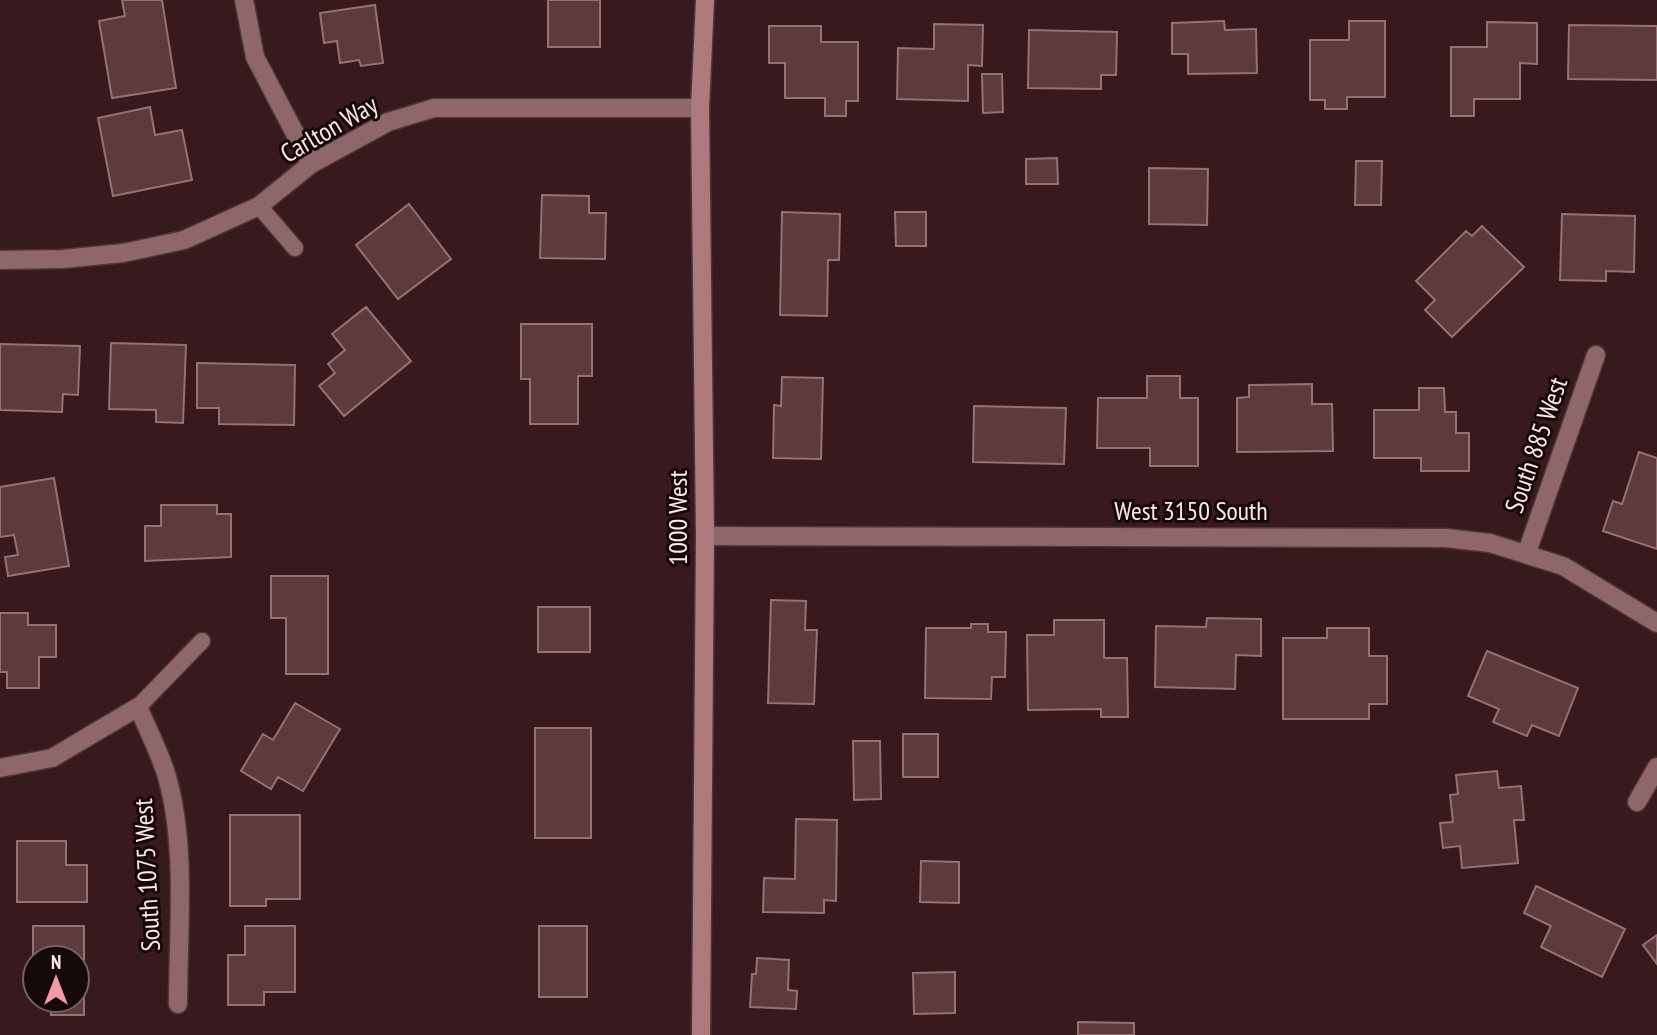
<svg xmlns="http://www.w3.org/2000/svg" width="1657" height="1035" viewBox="0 0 1657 1035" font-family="'PT Sans Narrow',sans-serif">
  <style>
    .building { fill: #5c3a3e; stroke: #977074; stroke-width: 2 }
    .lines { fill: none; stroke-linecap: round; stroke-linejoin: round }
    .service-casing { stroke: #4f3538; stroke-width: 19 }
    .minor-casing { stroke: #4f3538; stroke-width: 21 }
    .secondary-casing { stroke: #4f3538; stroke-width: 21 }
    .service { stroke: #8d676a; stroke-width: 16 }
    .minor { stroke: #8d676a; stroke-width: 18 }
    .secondary { stroke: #ab797e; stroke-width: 18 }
    .labels { text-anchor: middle; stroke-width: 6; stroke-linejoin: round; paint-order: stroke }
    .street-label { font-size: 26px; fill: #fde7e8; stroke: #16090a }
  </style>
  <rect width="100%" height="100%" fill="#38191d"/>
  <path class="building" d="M 122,0 L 162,0 L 176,88 L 112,98 L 99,21 L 125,16 Z
    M 548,0 L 600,0 L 600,47 L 548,47 Z
    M 375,5 L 383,63 L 361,66 L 359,60 L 340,63 L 337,41 L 324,43 L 320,13 Z
    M 1224,21 L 1225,30 L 1256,29 L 1257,73 L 1188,74 L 1188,54 L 1172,54 L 1172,23 Z
    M 1349,21 L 1385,21 L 1385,97 L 1347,97 L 1347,109 L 1325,109 L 1325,100 L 1310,100 L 1310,40 L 1349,40 Z
    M 1487,22 L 1537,23 L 1537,64 L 1520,63 L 1520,99 L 1474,99 L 1474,116 L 1451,116 L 1451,47 L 1487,47 Z
    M 934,24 L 983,25 L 982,66 L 968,65 L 968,101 L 897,99 L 898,48 L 934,49 Z
    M 1569,25 L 1657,26 L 1657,80 L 1568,79 Z
    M 769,26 L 821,26 L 821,42 L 858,42 L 858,101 L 846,101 L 846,116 L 825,116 L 825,98 L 785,98 L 785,63 L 769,63 Z
    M 1029,30 L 1117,32 L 1116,75 L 1101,75 L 1101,89 L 1028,88 Z
    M 982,74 L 1002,74 L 1003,112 L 983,113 Z
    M 150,107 L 155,135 L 182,130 L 192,180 L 113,196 L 98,118 Z
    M 1057,158 L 1058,184 L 1026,184 L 1026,159 Z
    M 1356,161 L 1382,161 L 1381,205 L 1355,205 Z
    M 1149,168 L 1208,169 L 1207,225 L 1149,224 Z
    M 542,195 L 589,196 L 589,213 L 606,213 L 605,259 L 540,258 Z
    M 409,204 L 451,259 L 398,299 L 356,245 Z
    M 782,212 L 840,214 L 839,260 L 828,260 L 827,316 L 780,315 Z
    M 895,212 L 926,212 L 926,246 L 896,246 Z
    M 1562,214 L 1635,216 L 1634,272 L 1606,271 L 1606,281 L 1560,280 Z
    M 1482,226 L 1524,267 L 1452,337 L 1425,310 L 1435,300 L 1416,281 L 1466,231 L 1472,236 Z
    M 366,307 L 411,361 L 344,416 L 319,386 L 335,373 L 328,364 L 345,350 L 332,334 Z
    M 521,324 L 592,324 L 592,376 L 578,376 L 578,424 L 530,424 L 530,379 L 521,379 Z
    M 111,343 L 186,345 L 183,423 L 156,422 L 156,410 L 109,409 Z
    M 0,344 L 80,346 L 78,395 L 63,394 L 62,412 L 0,410 Z
    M 197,363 L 295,365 L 294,425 L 219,424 L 219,408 L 197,408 Z
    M 1147,376 L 1180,376 L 1180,398 L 1198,398 L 1198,466 L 1150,466 L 1150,448 L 1097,448 L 1098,398 L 1147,398 Z
    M 782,377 L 823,378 L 821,459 L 773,458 L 774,405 L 781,406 Z
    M 1312,384 L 1312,404 L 1332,404 L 1333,451 L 1237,452 L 1237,398 L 1249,397 L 1249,385 Z
    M 1419,388 L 1444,388 L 1445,412 L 1456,412 L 1456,433 L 1469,433 L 1469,471 L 1421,471 L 1421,458 L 1374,458 L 1374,410 L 1419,410 Z
    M 974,406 L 1066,408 L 1064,464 L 973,462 Z
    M 1639,452 L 1657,458 L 1657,549 L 1603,531 L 1613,501 L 1622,504 Z
    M 54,478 L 69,566 L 8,576 L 5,557 L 18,555 L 14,535 L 0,537 L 0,487 Z
    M 161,505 L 217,505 L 217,514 L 231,514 L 231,557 L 145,561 L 145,526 L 161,526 Z
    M 271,576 L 328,576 L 328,674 L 286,674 L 286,618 L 271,618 Z
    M 771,600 L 806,601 L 805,630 L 817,630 L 814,704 L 768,703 Z
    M 538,607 L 590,607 L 590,652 L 538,652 Z
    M 0,613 L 28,613 L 28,625 L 56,625 L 56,657 L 39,657 L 39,688 L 7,688 L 7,672 L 0,672 Z
    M 1207,618 L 1261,619 L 1261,656 L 1236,655 L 1235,689 L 1155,687 L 1156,626 L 1206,627 Z
    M 1054,620 L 1104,620 L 1104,658 L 1127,658 L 1128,717 L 1101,717 L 1101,709 L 1028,710 L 1027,635 L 1054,635 Z
    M 971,624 L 988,624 L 988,632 L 1006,632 L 1005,677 L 992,677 L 991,699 L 925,698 L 926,628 L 971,628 Z
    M 1327,628 L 1369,628 L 1369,656 L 1387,656 L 1387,704 L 1369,704 L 1369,719 L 1283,719 L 1283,638 L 1327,638 Z
    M 1487,651 L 1578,688 L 1559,736 L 1532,725 L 1527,736 L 1493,722 L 1499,709 L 1468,696 Z
    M 295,703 L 340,729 L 303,791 L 278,777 L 271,789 L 241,771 L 263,734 L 273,740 Z
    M 535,728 L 591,728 L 591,838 L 535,838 Z
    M 903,734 L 938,734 L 938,777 L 903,777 Z
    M 853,741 L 880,741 L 881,799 L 854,800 Z
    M 1497,771 L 1499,788 L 1521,786 L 1524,820 L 1514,820 L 1518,863 L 1462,868 L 1460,846 L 1443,848 L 1440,823 L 1453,822 L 1450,795 L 1458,794 L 1456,775 Z
    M 230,815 L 300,815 L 300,899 L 266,899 L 266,906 L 230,906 Z
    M 796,819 L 837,820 L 836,901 L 824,900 L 824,913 L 763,912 L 764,878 L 795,879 Z
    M 17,841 L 66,841 L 66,865 L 87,865 L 87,902 L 17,902 Z
    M 921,861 L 959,862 L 959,903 L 920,902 Z
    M 1536,886 L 1625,929 L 1602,977 L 1541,947 L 1551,926 L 1524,913 Z
    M 33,926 L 84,926 L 84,1015 L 51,1015 L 51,1000 L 77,1000 L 77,958 L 35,958 L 33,997 Z
    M 245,926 L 295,926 L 295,992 L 264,992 L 264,1005 L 228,1005 L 228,955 L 245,955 Z
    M 539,926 L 587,926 L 587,997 L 539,997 Z
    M 1657,935 L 1657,964 L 1643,945 Z
    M 757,958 L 789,960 L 788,990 L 797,991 L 796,1009 L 750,1007 L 752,974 L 756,974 Z
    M 955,972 L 955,1013 L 914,1014 L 913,973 Z
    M 1078,1022 L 1134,1023 L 1134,1035 L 1078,1035 Z"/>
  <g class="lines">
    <defs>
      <path id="service" d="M 259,206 L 295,248
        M 138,707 L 202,641"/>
      <path id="minor" d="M 244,0 L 255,57 L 311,164
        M 0,260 L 63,259 L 123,253 L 184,240 L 259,206 L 311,164 L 388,122 L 434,108 L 700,108
        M 705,536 L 1446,538 L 1490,543 L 1563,566 L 1657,623
        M 1527,552 L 1596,355
        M 0,768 L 52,758 L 138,707 C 148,730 160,753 167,777 C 187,846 178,933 178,1004
        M 1637,802 L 1657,767"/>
      <path id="secondary" d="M 701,1035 L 705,536 L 700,108 L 705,0"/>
    </defs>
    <use href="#service" class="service-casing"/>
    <use href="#minor" class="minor-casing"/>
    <use href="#secondary" class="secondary-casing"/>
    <use href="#service" class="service"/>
    <use href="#minor" class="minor"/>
    <use href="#secondary" class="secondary"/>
  </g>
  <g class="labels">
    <g class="street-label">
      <text transform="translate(329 129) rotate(-30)" y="9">Carlton Way</text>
      <text transform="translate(1536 445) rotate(-71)" y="9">South 885 West</text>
      <text x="1191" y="520">West 3150 South</text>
      <text transform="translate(678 518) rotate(-90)" y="9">1000 West</text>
      <text transform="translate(147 875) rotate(-93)" y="9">South 1075 West</text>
    </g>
  </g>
  <g transform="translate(56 979)"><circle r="33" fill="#16090a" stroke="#726263" stroke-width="2"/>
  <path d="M0-5L12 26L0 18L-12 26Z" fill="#f49aa5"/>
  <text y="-10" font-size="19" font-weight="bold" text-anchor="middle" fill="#fde7e8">N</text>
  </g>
</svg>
